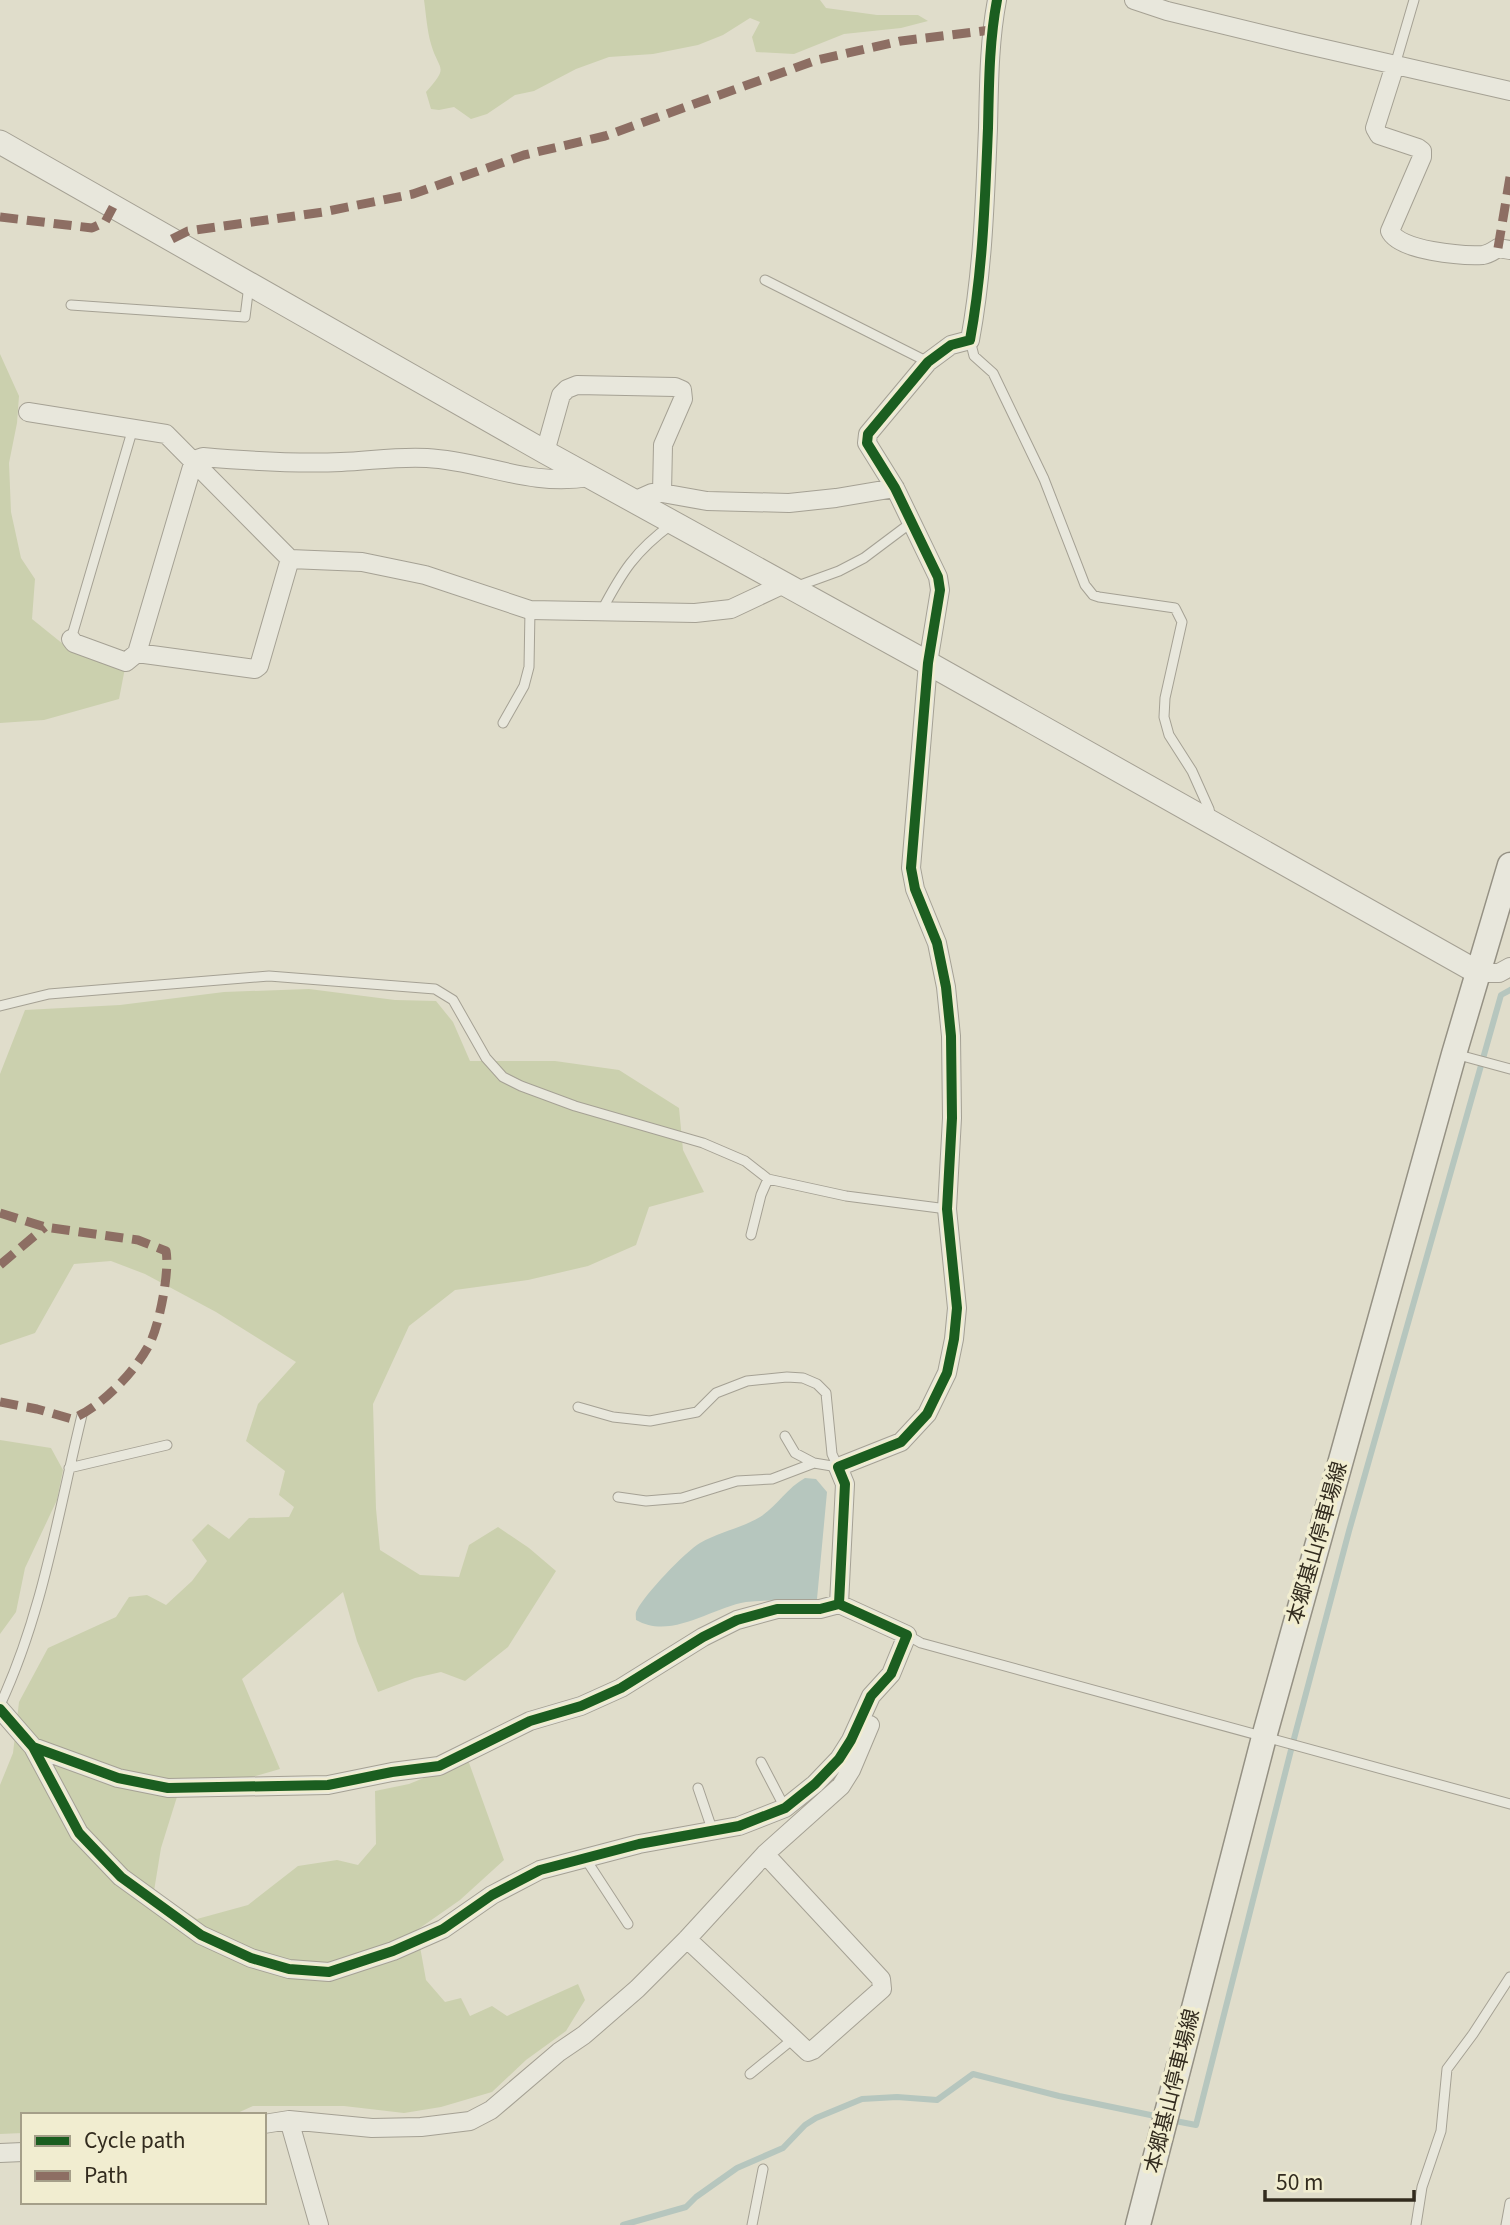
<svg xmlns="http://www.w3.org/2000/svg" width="1510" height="2225" viewBox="0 0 1510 2225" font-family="Georgia,'Noto Sans JP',serif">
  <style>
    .green { fill: #cbd0ae }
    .water { fill: #b6c6be }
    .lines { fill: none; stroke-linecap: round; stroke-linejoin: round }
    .stream { stroke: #b6c6be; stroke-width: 6 }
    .service-casing { stroke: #a5a194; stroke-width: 11 }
    .minor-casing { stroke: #a5a194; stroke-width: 20 }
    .tertiary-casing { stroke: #a5a194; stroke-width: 25 }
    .secondary-casing { stroke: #959184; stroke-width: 27 }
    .service { stroke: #e8e7dc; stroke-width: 9 }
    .minor { stroke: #e8e7dc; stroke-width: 18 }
    .tertiary { stroke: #e8e7dc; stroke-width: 23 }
    .secondary { stroke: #e8e7dc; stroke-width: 24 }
    .quiet { stroke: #8d6e63; stroke-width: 9; stroke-dasharray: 18 9; stroke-linecap: butt }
    .cycleway-casing { stroke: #f1edd0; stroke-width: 15 }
    .cycleway { stroke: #1b5e20; stroke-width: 10 }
    .labels { text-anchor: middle; stroke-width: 7; stroke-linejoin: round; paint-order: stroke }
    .street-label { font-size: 21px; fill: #322b1e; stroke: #f1edd0 }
  </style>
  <rect width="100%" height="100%" fill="#e0ddcb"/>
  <path class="green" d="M 424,0 L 820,0 L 826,8 L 877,15 L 918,15 L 928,21 L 901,28 L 844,34 L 794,54 L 756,52 L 752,37 L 760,22 L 750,18 L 723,35 L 698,45 L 653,54 L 609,57 L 576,69 L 534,91 L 515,95 L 487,114 L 471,119 L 454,107 L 439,110 L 431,109 L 426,92 C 450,65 439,72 431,44 C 427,30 426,14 424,0 Z
    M 0,354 L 19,396 L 17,423 L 9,463 L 11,512 L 21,558 L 35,579 L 32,619 L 63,644 L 125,668 L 119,699 L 44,720 L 0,723 Z
    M 309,989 L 395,1000 L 436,1001 L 453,1022 L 470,1061 L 555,1061 L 619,1070 L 679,1108 L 683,1150 L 704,1192 L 649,1207 L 636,1245 L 588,1266 L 528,1280 L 455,1290 L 409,1326 L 373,1404 L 376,1509 L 380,1550 L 420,1575 L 459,1577 L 469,1545 L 498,1527 L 529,1548 L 556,1571 L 508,1647 L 465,1681 L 441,1672 L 415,1678 L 378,1692 L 357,1641 L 343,1592 L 242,1679 L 280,1769 L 245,1779 L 181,1784 L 161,1848 L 154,1891 L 197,1919 L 248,1905 L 298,1866 L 337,1860 L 358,1865 L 376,1844 L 375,1791 L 409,1784 L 468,1760 L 504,1860 L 460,1900 L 417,1930 L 426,1980 L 445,2002 L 461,1998 L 470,2016 L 492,2006 L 507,2016 L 578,1984 L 585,2000 L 566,2031 L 526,2060 L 492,2092 L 441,2107 L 404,2113 L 344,2106 L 253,2106 L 233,2115 L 23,2115 L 23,2133 L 0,2134 L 0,1785 L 13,1753 L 19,1702 L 48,1648 L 116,1617 L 129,1597 L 147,1595 L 166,1605 L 192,1581 L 207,1561 L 192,1540 L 208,1524 L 229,1539 L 249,1518 L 289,1517 L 294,1507 L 279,1495 L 285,1471 L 246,1441 L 258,1404 L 296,1362 L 216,1312 L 145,1274 L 111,1261 L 74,1264 L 35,1333 L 0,1345 L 0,1074 L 25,1010 L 120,1005 L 224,992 Z
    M 0,1440 L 51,1448 L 63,1470 L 57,1500 L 25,1568 L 16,1612 L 0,1634 Z"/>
  <path class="water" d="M 805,1478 L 816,1479 L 827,1492 L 817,1599 C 794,1602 770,1599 746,1602 C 711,1608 671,1640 636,1620 C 636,1615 635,1614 637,1610 C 645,1594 685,1552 700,1543 C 719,1532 742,1528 760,1517 C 777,1506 787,1488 805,1478 Z"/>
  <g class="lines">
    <path class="stream" d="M 1170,2120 L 1196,2125 L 1291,1750 L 1349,1531 L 1501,995 L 1510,990
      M 623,2225 L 686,2207 L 696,2197 L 737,2168 L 783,2148 L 805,2125 L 816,2118 L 862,2099 L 897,2097 L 937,2100 L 973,2074 L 1059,2096 L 1160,2117"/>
    <defs>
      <path id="service" d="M 1395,65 L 1414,0
        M 765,280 L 928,362
        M 71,305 L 245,317 L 249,285
        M 970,340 L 974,356 L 993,373 L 1044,479 L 1085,585 L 1093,595 L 1099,597 L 1175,608 L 1182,622 L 1165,698 L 1164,717 L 1169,735 L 1192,771 L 1209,809 L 1211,819
        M 795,587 L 839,571 L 864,558 L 912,522
        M 601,612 C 622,572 635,551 672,524
        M 71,639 L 133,428
        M 503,723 L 524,686 L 529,667 L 530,610
        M 0,1006 L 49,994 L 269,976 L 435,989 L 453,1000 L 486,1058 L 503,1077 L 521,1086 L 575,1106 L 703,1143 L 745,1161 L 768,1179 L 846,1196 L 947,1209
        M 1455,1054 L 1510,1069
        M 751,1235 L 761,1195 L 768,1179
        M 578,1407 L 613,1417 L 650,1421 L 697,1412 L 716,1393 L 747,1381 L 787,1377 L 803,1378 L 817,1384 L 826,1393 L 832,1454 L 838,1467
        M 785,1436 L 795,1453 L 814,1463
        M 69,1468 L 167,1445
        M 618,1497 L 646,1501 L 682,1498 L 737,1481 L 772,1479 L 814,1463 L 838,1467
        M 907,1635 L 921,1643 L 1510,1804
        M 0,1705 C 43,1613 58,1513 82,1415
        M 761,1762 L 785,1808
        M 698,1788 L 713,1832
        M 585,1858 L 628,1924
        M 750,2074 L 793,2039
        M 752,2225 L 763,2169
        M 1416,2225 L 1422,2187 L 1441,2131 L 1447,2069 L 1473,2034 L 1510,1977
        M 1506,2225 L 1510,2203"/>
      <path id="minor" d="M 1134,0 L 1167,11 L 1299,43 L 1510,91
        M 1395,65 L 1375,128 L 1379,135 L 1418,148 L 1422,151 L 1422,157 L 1390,231 C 1399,251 1462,256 1483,255 C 1489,254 1493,251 1498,248 L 1510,250
        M 28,412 L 166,434 L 290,559 L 362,562 L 425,575 L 530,610 L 695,613 L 731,609 L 784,584
        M 545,452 L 561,395 L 567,389 L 577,385 L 675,387 L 682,390 L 683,399 L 663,445 L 662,493
        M 634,501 L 652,493 L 662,493 L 707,501 L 789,503 L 836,498 L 895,488
        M 71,639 L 74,643 L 126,662 L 137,653 L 255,669 L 259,666 L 290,559
        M 137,653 L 194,460 L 203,457 C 249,461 295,464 341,462 C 369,461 399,456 427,458 C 484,461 528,487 590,477
        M 1479,973 L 1499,973 L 1510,967
        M 839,1604 L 845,1484 L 838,1467 L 901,1442 L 927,1414 L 947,1373 L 954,1339 L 957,1308 L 947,1209 L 952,1118 L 951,1036 L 946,987 L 937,943 L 915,889 L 911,868 L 928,663 L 940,590 L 938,577 L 895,488 L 867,443 L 868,434 L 928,362 L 951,345 L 970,340 C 983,270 985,199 988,128 C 989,85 989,42 997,0
        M 0,1709 L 33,1747 L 79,1833 L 121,1877 L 201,1935 L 251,1958 L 289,1969 L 329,1972 L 393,1951 L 443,1929 L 492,1895 L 540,1870 L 639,1844 L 739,1826 L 785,1808 L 815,1784 L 839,1759 L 851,1740 L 871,1696 L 891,1674 L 907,1635 L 839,1604 L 820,1609 L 777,1609 L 737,1620 L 703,1637 L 621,1688 L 581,1706 L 530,1721 L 439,1766 L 392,1772 L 328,1785 L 168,1788 L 118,1778 L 33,1747
        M 687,1939 L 808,2052 L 813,2050 L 882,1989 L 881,1979 L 765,1854
        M 289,2120 L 319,2225
        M 264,2124 L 289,2120 L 372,2128 L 421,2127 L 470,2121 L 491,2110 L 559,2052 L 584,2035 L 637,1989 L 687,1939 L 765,1854 L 841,1786 L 851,1770 L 870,1725
        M 0,2153 L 23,2152"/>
      <path id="tertiary" d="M 0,142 L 545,452 L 928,663 L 1479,973"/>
      <path id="secondary" d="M 1138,2225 L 1264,1737 L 1454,1054 L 1510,865"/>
    </defs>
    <use href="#service" class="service-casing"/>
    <use href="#minor" class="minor-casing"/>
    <use href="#tertiary" class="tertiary-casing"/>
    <use href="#secondary" class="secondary-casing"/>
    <use href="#service" class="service"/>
    <use href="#minor" class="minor"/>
    <use href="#tertiary" class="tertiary"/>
    <use href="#secondary" class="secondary"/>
    <path class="quiet" d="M 0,217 L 92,228 L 105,222 L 113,207
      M 172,239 L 188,231 L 323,212 L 413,194 L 524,155 L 605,136 L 817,60 L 901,41 L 991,30
      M 1498,248 L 1510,177
      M 0,1213 L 45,1227 L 138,1240 L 166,1251 C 170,1271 159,1327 149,1345 C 134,1373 101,1407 72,1419 L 37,1409 L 0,1402
      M 0,1265 L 45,1227"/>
    <defs>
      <path id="cycleway" d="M 839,1604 L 845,1484 L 838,1467 L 901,1442 L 927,1414 L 947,1373 L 954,1339 L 957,1308 L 947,1209 L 952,1118 L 951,1036 L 946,987 L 937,943 L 915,889 L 911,868 L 928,663 L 940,590 L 938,577 L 895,488 L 867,443 L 868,434 L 928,362 L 951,345 L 970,340 C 983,270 985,199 988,128 C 989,85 989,42 997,0
        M 0,1709 L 33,1747 L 79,1833 L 121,1877 L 201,1935 L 251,1958 L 289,1969 L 329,1972 L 393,1951 L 443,1929 L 492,1895 L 540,1870 L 639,1844 L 739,1826 L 785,1808 L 815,1784 L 839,1759 L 851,1740 L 871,1696 L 891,1674 L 907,1635 L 839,1604 L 820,1609 L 777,1609 L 737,1620 L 703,1637 L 621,1688 L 581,1706 L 530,1721 L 439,1766 L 392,1772 L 328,1785 L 168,1788 L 118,1778 L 33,1747"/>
    </defs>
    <use href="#cycleway" class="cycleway-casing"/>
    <use href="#cycleway" class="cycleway"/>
  </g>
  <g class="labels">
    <g class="street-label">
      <text transform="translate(1317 1543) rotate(-74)" y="7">本郷基山停車場線</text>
      <text transform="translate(1172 2091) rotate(-76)" y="7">本郷基山停車場線</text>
    </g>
  </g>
  <rect x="21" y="2113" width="245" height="91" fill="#f1edd0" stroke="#a59f89" stroke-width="2"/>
  <rect x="35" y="2136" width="35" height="10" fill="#1b5e20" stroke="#a59f89" stroke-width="2"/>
  <text x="84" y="2148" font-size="21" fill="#322b1e">Cycle path</text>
  <rect x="35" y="2171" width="35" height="10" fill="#8d6e63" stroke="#a59f89" stroke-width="2"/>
  <text x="84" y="2183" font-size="21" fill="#322b1e">Path</text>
  <path d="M1265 2190v10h149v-10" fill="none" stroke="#322b1e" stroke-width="3.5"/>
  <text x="1276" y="2190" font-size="21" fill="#322b1e" stroke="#f1edd0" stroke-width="5" paint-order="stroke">50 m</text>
</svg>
